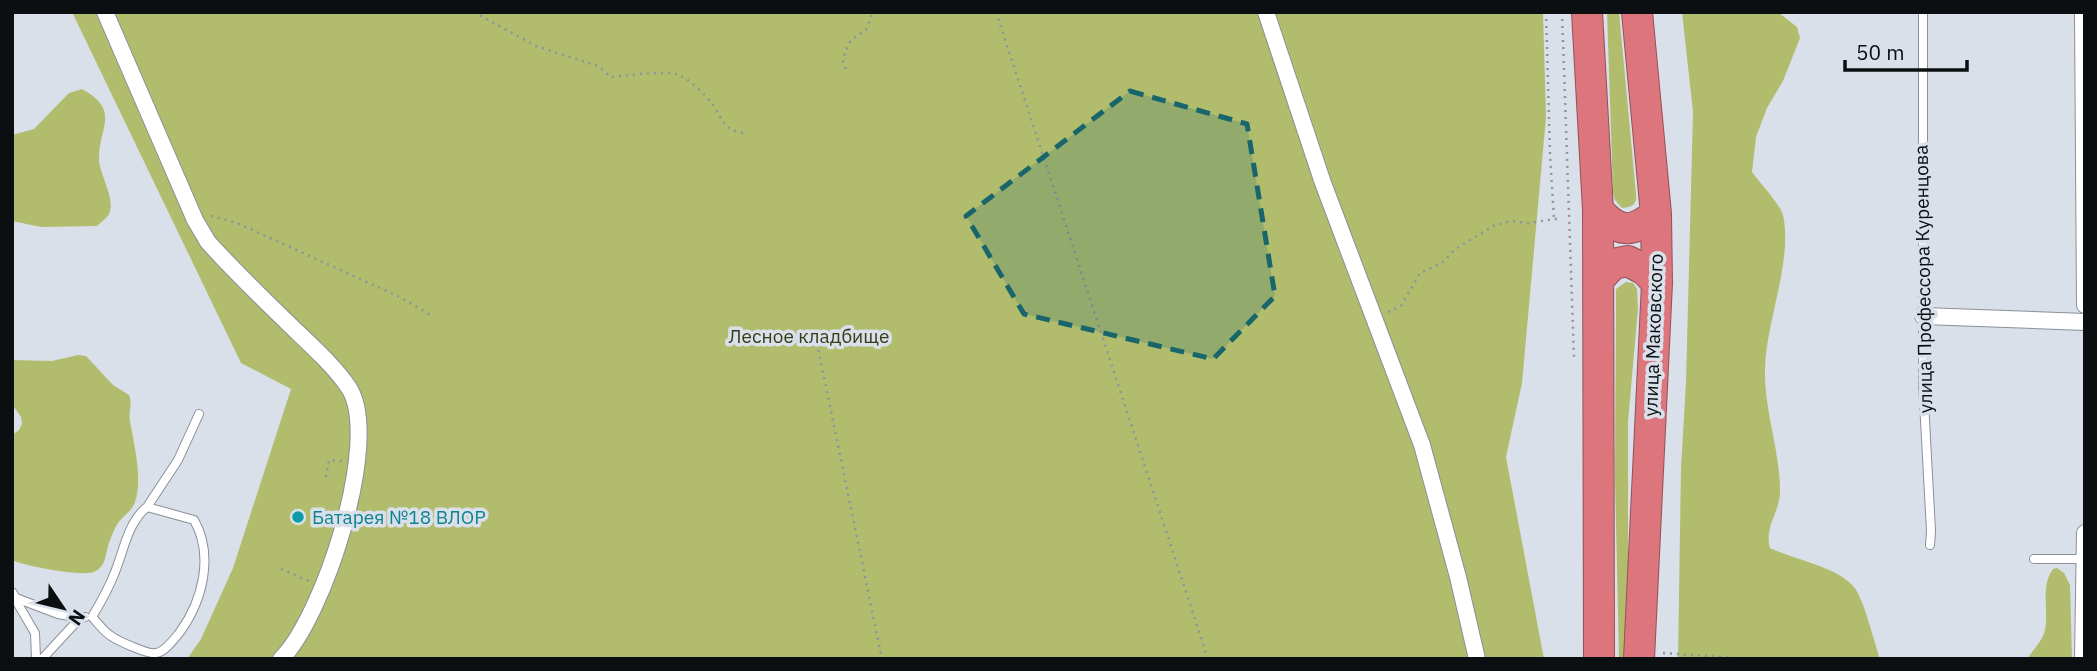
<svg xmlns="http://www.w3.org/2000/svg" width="2097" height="671" viewBox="0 0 2097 671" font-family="'IBM Plex Sans',sans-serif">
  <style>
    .green { fill: #b1bc6c }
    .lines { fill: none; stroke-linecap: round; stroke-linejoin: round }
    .lane-casing { stroke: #899099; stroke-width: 10 }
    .street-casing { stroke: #899099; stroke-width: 18 }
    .highway-casing { stroke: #945158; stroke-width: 32 }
    .path { stroke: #8f949c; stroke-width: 2.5; stroke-dasharray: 2 5; stroke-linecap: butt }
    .lane { stroke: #fff; stroke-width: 8 }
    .street { stroke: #fff; stroke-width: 16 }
    .highway { stroke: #dd757d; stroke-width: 30 }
    .marked { fill: #18666c; fill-opacity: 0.2; stroke: #18666c; stroke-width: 5; stroke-dasharray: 14 9; stroke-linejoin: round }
    .culture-dot { fill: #0f9aa8; stroke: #d9e0ea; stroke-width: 2.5 }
    .labels { text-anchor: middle; stroke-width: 7; stroke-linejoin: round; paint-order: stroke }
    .street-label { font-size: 19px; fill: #0c0f12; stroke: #d9e0ea }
    .park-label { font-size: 19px; fill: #373c17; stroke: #d9e0ea }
    .culture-label { font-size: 19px; fill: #0d838f; stroke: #d9e0ea; text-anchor: start }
  </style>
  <rect width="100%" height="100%" fill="#d9e0ea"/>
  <path class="green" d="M 72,12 L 1543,12 L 1546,117 L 1522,383 L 1506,457 L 1544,659 L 187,659 L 201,639 L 233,568 L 291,389 L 241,363 Z
    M 1607,12 L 1619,12 L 1636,194 C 1637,205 1632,207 1622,208 L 1615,200 L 1613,192 Z
    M 1682,12 L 1778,12 L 1797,27 L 1800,38 L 1783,81 L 1767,108 L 1756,137 L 1752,172 C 1760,183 1780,204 1783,215 C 1793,261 1766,321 1765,369 C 1764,411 1780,449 1780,491 C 1780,512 1764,527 1770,548 C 1794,560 1836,566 1854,587 C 1864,599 1874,642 1880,659 L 1678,659 L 1681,468 L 1686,382 L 1693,112 Z
    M 82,89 C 122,111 98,128 99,160 C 100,176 116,199 109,214 C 107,218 101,222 97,226 L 41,227 L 12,221 L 12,135 L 34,129 L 69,93 Z
    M 1626,282 L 1633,283 L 1637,289 L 1638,308 L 1628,422 L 1628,582 L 1624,659 L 1619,659 L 1615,477 L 1616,307 L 1616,289 Z
    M 78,355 L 86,356 L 113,385 L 129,395 C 133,405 128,412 130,421 C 134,445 143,479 135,502 C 132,511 123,516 118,523 C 114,529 111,537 109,543 C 105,554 107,564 96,571 C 85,578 25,566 12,560 L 12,435 L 19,430 L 22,424 L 21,417 L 12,404 L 12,360 L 52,361 Z
    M 2057,568 L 2064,573 L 2070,585 L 2072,659 L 2027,659 C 2033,650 2043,640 2045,630 C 2049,609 2040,587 2053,569 Z"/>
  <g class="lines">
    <defs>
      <path id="lane" d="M 1923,12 L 1923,383 L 1931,531 L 1930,545
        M 147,507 L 194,520 C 214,555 203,600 180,632 C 174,639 165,652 156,653 C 149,655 118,641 111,636 C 104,632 98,623 92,617 C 101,602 109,588 115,572 C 124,550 128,522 147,507 Z
        M 147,507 L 178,460 L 199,414
        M 2034,559 L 2084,559
        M 12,592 L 16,598 L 58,614 L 80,618
        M 15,599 L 35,633 L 36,659
        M 42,659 L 80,618 L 85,617"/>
      <path id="street" d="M 105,12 L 195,220 L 208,242 C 235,272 265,301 294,329 C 313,347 335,367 349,388 C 382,440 323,618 281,659
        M 1266,12 L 1323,183 L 1422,445 L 1458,577 L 1477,659
        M 2083,12 L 2085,305
        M 1923,316 L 2085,322
        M 2083,659 L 2085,533"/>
      <path id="highway" d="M 1587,12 L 1598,210 L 1599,659
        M 1637,12 L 1656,214 L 1657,283 L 1639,659
        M 1598,210 C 1619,233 1631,234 1656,214
        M 1598,280 L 1613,264 L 1628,261 L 1645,270 L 1657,283"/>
    </defs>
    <use href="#lane" class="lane-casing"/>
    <use href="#street" class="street-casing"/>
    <use href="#highway" class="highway-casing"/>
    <path class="path" d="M 474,12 L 536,46 L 598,66 L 611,77 C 625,76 665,70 676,74 C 690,79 705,94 713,105 C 724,121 722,129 743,133
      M 996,12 L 1208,659
      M 1546,12 L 1550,154 L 1554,219
      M 1562,12 L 1574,358
      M 846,69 L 843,61 L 845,52 L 851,40 L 866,30 L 873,12
      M 211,216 L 237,223 L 400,297 L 434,317
      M 1388,312 L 1401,306 L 1420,273 L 1442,263 L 1454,250 L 1493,226 L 1510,221 L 1529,223 L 1561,218
      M 817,343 L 882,659
      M 326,477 L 329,460 L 342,461
      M 281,569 L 309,581
      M 1663,653 L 1751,659"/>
    <use href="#lane" class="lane"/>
    <use href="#street" class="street"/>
    <use href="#highway" class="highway"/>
  </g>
  <path class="marked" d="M 1130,91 L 1247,124 L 1275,296 L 1213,359 L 1024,314 L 966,216 Z"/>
  <circle class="culture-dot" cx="298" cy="517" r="7"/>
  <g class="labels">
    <g class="street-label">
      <text transform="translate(1923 279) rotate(-91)" y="7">улица Профессора Куренцова</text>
      <text transform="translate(1653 335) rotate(-88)" y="7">улица Маковского</text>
    </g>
    <g class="park-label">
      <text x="809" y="343">Лесное кладбище</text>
    </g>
    <g class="culture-label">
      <text x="312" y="524">Батарея №18 ВЛОР</text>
    </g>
  </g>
  <rect width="2097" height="671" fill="none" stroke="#0c0f12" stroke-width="28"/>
  <g transform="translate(63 608) rotate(125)" stroke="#d9e0ea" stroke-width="5" paint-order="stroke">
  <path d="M0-5L12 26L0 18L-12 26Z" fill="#0c0f12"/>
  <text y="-10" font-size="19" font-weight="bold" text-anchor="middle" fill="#0c0f12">N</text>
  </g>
  <path d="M1845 60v10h122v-10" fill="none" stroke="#0c0f12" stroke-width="3.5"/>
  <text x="1856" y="60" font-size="21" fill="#0c0f12" stroke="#d9e0ea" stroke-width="5" paint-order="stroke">50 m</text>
</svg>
